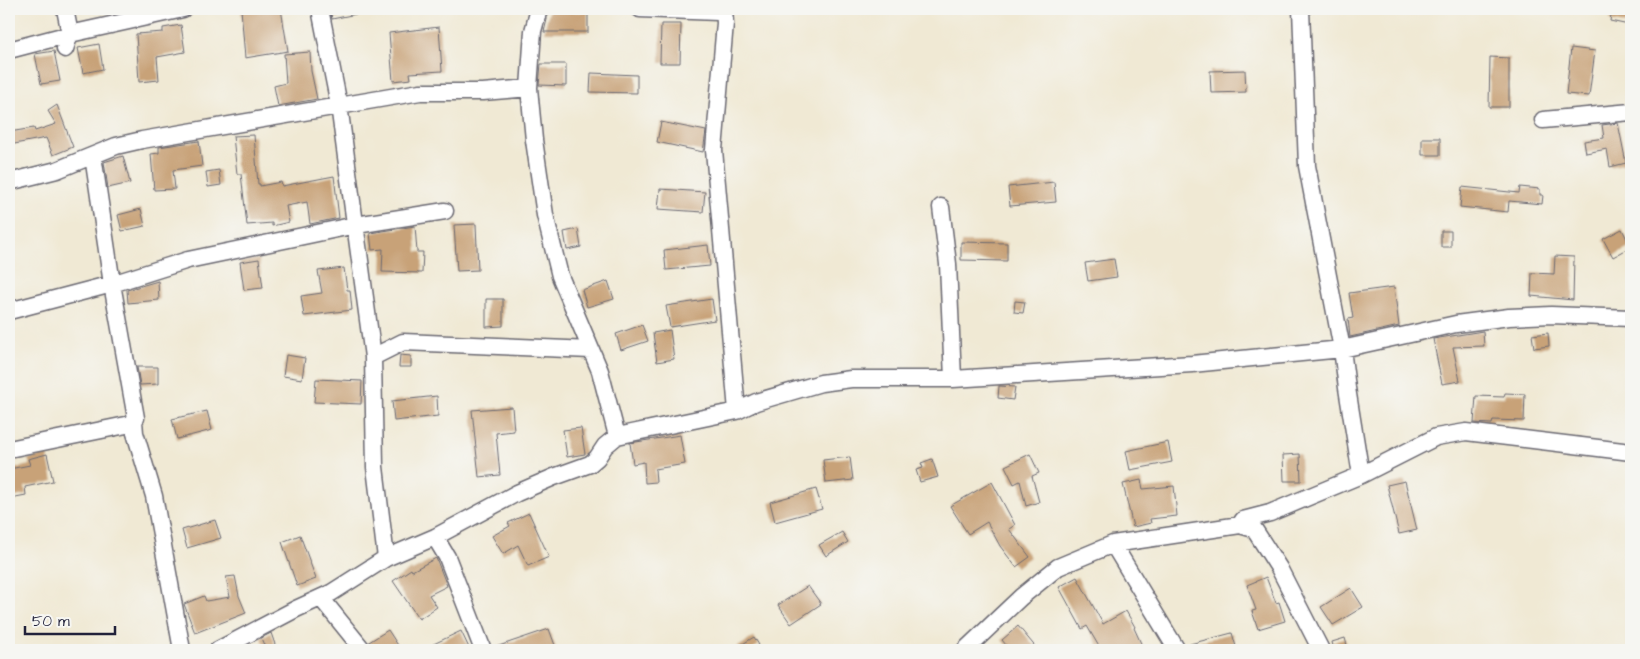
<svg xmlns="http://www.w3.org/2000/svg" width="1640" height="659" viewBox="0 0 1640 659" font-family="'Architects Daughter',sans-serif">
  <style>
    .building { fill: #c8a278 }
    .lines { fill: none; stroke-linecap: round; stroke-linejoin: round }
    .minor-casing { stroke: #6a6871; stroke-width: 19 }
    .minor { stroke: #fff; stroke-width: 16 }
  </style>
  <rect width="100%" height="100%" fill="#f6f6f2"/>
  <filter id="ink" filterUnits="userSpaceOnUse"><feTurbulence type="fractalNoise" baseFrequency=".02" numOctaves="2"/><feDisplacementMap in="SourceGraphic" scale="10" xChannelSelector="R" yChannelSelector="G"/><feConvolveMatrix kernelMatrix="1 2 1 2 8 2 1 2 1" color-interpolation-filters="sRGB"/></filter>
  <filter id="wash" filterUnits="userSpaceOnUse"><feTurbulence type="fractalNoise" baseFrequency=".0096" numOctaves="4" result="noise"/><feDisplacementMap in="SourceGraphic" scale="20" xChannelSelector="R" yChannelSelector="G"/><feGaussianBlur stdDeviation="1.12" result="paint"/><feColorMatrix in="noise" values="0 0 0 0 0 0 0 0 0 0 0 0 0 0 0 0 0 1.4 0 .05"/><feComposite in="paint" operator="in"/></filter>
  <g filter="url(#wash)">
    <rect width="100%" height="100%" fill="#f0e9d4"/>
    <g id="blocks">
      <path class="building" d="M 241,9 L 281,9 L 288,51 L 245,58 Z
        M 330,9 L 361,9 L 361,13 L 332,19 Z
        M 1612,9 L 1631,9 L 1629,25 L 1610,21 Z
        M 549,11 L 588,12 L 588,32 L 544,32 Z
        M 661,24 L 681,24 L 680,63 L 660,63 Z
        M 181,25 L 185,52 L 157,57 L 159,80 L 139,82 L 136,34 L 163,32 L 163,28 Z
        M 439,27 L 442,71 L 410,73 L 411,79 L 393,81 L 389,33 Z
        M 99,44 L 103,69 L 83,73 L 78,48 Z
        M 1571,48 L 1595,51 L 1589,96 L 1566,94 Z
        M 54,51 L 60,81 L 41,84 L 35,54 Z
        M 310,52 L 311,71 L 317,99 L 278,106 L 274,86 L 286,83 L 284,54 Z
        M 1490,57 L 1509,58 L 1509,107 L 1489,107 Z
        M 541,64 L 566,64 L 566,86 L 539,85 Z
        M 1245,70 L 1246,92 L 1211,93 L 1210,71 Z
        M 591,73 L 637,75 L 637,93 L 590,92 Z
        M 57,105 L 73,147 L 53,155 L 46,138 L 9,145 L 9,132 L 34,128 L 35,131 L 56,124 L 48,111 Z
        M 661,122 L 706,131 L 703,152 L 657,142 Z
        M 1618,123 L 1626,163 L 1610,167 L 1607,149 L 1586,153 L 1584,141 L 1604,138 L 1602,125 Z
        M 254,135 L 258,184 L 260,184 L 260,186 L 281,182 L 282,186 L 334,176 L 339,218 L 310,224 L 307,202 L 286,206 L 289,222 L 272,226 L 272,223 L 247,225 L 241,174 L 237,174 L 233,136 Z
        M 1422,138 L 1440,138 L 1440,155 L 1422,155 Z
        M 199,141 L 202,166 L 173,170 L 175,189 L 154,190 L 151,154 L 159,153 L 159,147 Z
        M 123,156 L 130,183 L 108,188 L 104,162 Z
        M 219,170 L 221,185 L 208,187 L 206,172 Z
        M 1054,182 L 1056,202 L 1010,206 L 1008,187 Z
        M 1462,187 L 1519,193 L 1520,187 L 1540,189 L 1540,195 L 1543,195 L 1542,204 L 1509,201 L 1508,212 L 1460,207 Z
        M 660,189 L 705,192 L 703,212 L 658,209 Z
        M 141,209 L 145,226 L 122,231 L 118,215 Z
        M 476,224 L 478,270 L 457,271 L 454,225 Z
        M 415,226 L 417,252 L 423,252 L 422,273 L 382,272 L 383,249 L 372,250 L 370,233 Z
        M 578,229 L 581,247 L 567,250 L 564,232 Z
        M 1622,229 L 1631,247 L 1613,257 L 1603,239 Z
        M 1441,231 L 1451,231 L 1451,247 L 1441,247 Z
        M 961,242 L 1007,243 L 1007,261 L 961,260 Z
        M 708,245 L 710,266 L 666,270 L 664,250 Z
        M 1555,256 L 1574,257 L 1573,300 L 1531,296 L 1532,273 L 1554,274 Z
        M 259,259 L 263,288 L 244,290 L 240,262 Z
        M 1114,259 L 1117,277 L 1088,281 L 1085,263 Z
        M 344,268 L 347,290 L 350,290 L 352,310 L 304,316 L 301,296 L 322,293 L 318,271 Z
        M 158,281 L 159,300 L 128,303 L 127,290 Z
        M 608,281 L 614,299 L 587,307 L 582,290 Z
        M 1394,287 L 1399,326 L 1350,337 L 1348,319 L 1353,318 L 1349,293 Z
        M 486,299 L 503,299 L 503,326 L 486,327 Z
        M 712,299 L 715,320 L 670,327 L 666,306 Z
        M 1015,301 L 1025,302 L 1023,313 L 1014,312 Z
        M 642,325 L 648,341 L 621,350 L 616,334 Z
        M 670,330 L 674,359 L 657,362 L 653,333 Z
        M 1483,331 L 1484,346 L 1453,347 L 1460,381 L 1442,384 L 1433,339 Z
        M 1548,333 L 1549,346 L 1534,348 L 1532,335 Z
        M 286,355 L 305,358 L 302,379 L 283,376 Z
        M 400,355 L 411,356 L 411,367 L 399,367 Z
        M 137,367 L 158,367 L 158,384 L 140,385 Z
        M 316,379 L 362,381 L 361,404 L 314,402 Z
        M 999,386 L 1015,387 L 1013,400 L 998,398 Z
        M 1505,393 L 1525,394 L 1524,421 L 1493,420 L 1492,424 L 1474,423 L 1476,396 L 1504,397 Z
        M 437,396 L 438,416 L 394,421 L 392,401 Z
        M 512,407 L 514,431 L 496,433 L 500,475 L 479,477 L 472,410 Z
        M 207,411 L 212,430 L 177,439 L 172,419 Z
        M 581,428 L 585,454 L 567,457 L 563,430 Z
        M 680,435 L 685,464 L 655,469 L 656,482 L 645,483 L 644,462 L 633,464 L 630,443 Z
        M 1168,442 L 1172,462 L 1130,470 L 1126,451 Z
        M 47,454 L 53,481 L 25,487 L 26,495 L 10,498 L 9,469 L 30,465 L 28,459 Z
        M 1030,454 L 1039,473 L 1032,476 L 1039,502 L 1026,506 L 1020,481 L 1014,484 L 1005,466 Z
        M 1300,454 L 1301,481 L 1284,481 L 1283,455 Z
        M 850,457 L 853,480 L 826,483 L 823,460 Z
        M 932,459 L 938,477 L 920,482 L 916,470 L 923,468 L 921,463 Z
        M 1141,480 L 1143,489 L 1174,486 L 1177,516 L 1150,519 L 1151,523 L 1133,527 L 1123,484 Z
        M 1405,481 L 1417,530 L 1399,534 L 1387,485 Z
        M 992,482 L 1015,525 L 1009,529 L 1030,557 L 1016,567 L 1000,546 L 987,522 L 968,534 L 950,506 Z
        M 816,489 L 822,509 L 775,522 L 770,502 Z
        M 529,513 L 549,557 L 528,566 L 518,545 L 503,554 L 492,536 L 510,526 L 508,523 Z
        M 215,520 L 221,538 L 187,548 L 182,530 Z
        M 842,532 L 848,542 L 826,556 L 819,545 Z
        M 300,535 L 316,579 L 297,586 L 282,542 Z
        M 436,558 L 447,586 L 429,595 L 437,607 L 419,619 L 393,581 L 411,569 L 412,571 Z
        M 235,576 L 239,596 L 246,613 L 195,633 L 184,604 L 204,596 L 206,601 L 230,597 L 226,577 Z
        M 1077,577 L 1103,624 L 1126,611 L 1135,627 L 1134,628 L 1144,650 L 1101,650 L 1087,626 L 1082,629 L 1059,587 Z
        M 1266,577 L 1276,603 L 1279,602 L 1285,621 L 1258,629 L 1252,611 L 1256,610 L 1247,585 Z
        M 808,586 L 821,604 L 791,624 L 778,605 Z
        M 1351,588 L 1363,607 L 1333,625 L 1321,607 Z
        M 1018,626 L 1038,650 L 1010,650 L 1002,640 Z
        M 549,629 L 556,648 L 548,650 L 493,650 L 493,648 Z
        M 388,630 L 401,650 L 373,650 L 369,642 Z
        M 461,631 L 470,650 L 421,650 Z
        M 271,633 L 277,650 L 266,650 L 261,638 Z
        M 1232,633 L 1237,650 L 1187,650 L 1186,645 Z
        M 754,637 L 759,645 L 751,650 L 733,650 Z
        M 1345,638 L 1348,649 L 1334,650 L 1332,642 Z"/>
    </g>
  </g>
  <g filter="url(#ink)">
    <use href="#blocks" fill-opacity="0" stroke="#6a6871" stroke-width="1"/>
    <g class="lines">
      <defs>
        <path id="minor" d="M 65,9 L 70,34 L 65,49
          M 320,9 L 339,105 L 373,357 L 375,467 L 386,558
          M 539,9 L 533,31 L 529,88 L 534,140 L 545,215 L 560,276 L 600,371 L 617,436
          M 640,9 L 718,12
          M 724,9 L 725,23 L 714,150 L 737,411
          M 9,50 L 70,34 L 183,9
          M 1543,120 L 1631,112
          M 9,182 L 57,170 L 116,146 L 142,140 L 420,92 L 483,92 L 529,88
          M 941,207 L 948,264 L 953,379
          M 9,311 L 112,284 L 188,260 L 356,225 L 445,211
          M 373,357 L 403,342 L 591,350
          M 134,421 L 135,433 L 154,496 L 182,650
          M 9,449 L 131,424 L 136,418 L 112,284 L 93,156
          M 1361,475 L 1436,437 L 1466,432 L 1631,452
          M 1240,525 L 1243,520 L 1270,513 L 1361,475 L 1347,388 L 1342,349 L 1307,166 L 1301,9
          M 435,537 L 447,557 L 483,650
          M 1113,544 L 1177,650
          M 321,598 L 363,650
          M 218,650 L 296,609 L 331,593 L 386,558 L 435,537 L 517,493 L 554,477 L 590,464 L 597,458 L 605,446 L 617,436 L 737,411 L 756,402 L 821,383 L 851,379 L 953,379 L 1192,364 L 1342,349 L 1456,324 L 1509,317 L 1551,315 L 1631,318
          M 965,650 L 1021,597 L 1058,567 L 1113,544 L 1240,525 L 1254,529 L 1279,568 L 1321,650"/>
      </defs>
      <use href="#minor" class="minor-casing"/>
      <use href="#minor" class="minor"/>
    </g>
  </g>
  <rect width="1640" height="659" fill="none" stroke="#f6f6f2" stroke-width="30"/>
  <path d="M25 626v8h90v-8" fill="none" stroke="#22223b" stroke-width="2.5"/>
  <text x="32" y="626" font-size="15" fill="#22223b" stroke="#f6f6f2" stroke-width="4" paint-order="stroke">50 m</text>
</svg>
